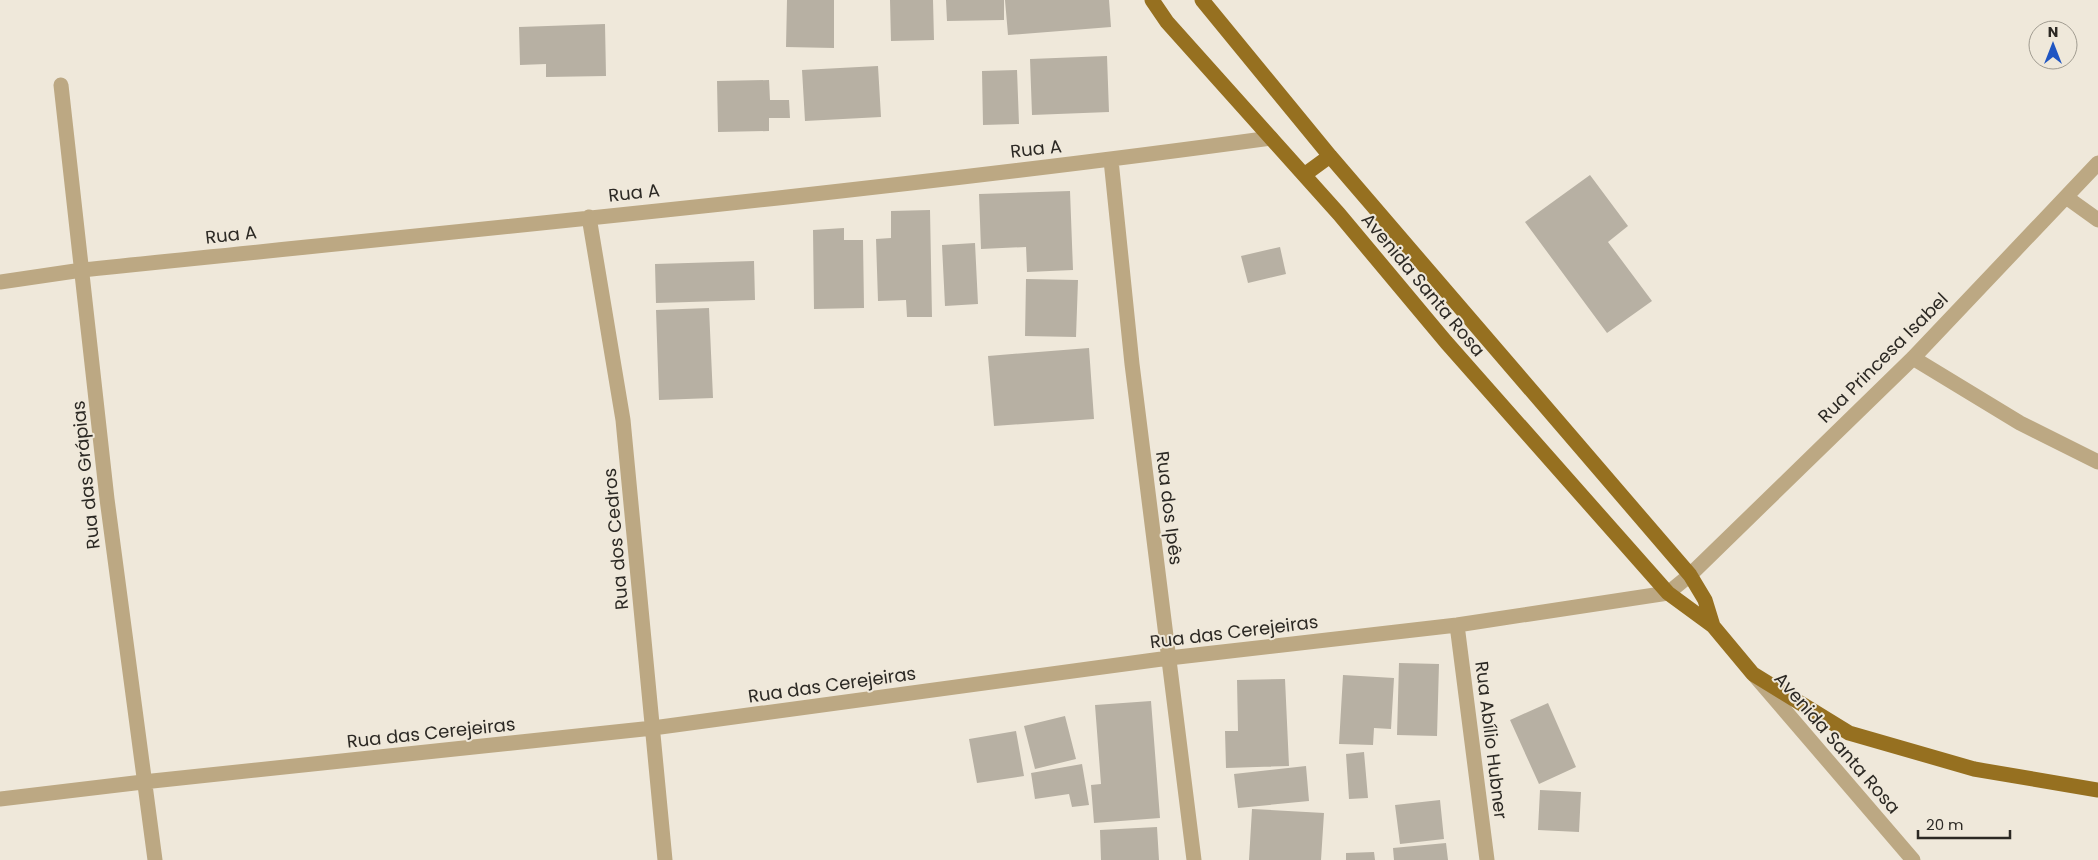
<svg xmlns="http://www.w3.org/2000/svg" width="2098" height="860" viewBox="0 0 2098 860" font-family="Poppins,sans-serif">
  <style>
    .building { fill: #b7b0a3 }
    .lines { fill: none; stroke-linecap: round; stroke-linejoin: round }
    .minor { stroke: #bca883; stroke-width: 15 }
    .major { stroke: #967020; stroke-width: 15 }
    .labels { text-anchor: middle; stroke-width: 4; stroke-linejoin: round; paint-order: stroke }
    .street-label { font-size: 18px; fill: #2c2924; stroke: #efe8da }
  </style>
  <rect width="100%" height="100%" fill="#efe8da"/>
  <path class="building" d="M 787,0 L 834,0 L 834,48 L 786,47 Z
    M 890,0 L 933,0 L 934,40 L 891,41 Z
    M 946,0 L 1004,0 L 1004,20 L 947,21 Z
    M 1005,0 L 1109,0 L 1111,27 L 1008,35 Z
    M 605,24 L 606,76 L 546,77 L 546,64 L 520,65 L 519,27 Z
    M 1107,56 L 1109,112 L 1032,115 L 1030,59 Z
    M 878,66 L 881,117 L 805,121 L 802,70 Z
    M 1017,70 L 1019,124 L 983,125 L 982,71 Z
    M 769,80 L 770,100 L 789,100 L 790,118 L 769,118 L 769,131 L 718,132 L 717,81 Z
    M 1590,175 L 1628,226 L 1608,242 L 1652,301 L 1607,333 L 1525,222 Z
    M 1070,191 L 1073,270 L 1027,272 L 1026,247 L 981,249 L 979,194 Z
    M 930,210 L 932,317 L 907,317 L 906,300 L 878,301 L 876,239 L 891,238 L 891,211 Z
    M 844,228 L 844,240 L 863,240 L 864,308 L 814,309 L 813,230 Z
    M 975,243 L 978,304 L 945,306 L 942,245 Z
    M 1280,247 L 1286,274 L 1248,283 L 1241,256 Z
    M 754,261 L 755,300 L 656,303 L 655,264 Z
    M 1026,279 L 1078,280 L 1076,337 L 1025,336 Z
    M 709,308 L 713,398 L 659,400 L 656,310 Z
    M 1089,348 L 1094,419 L 994,426 L 988,356 Z
    M 1399,663 L 1439,664 L 1437,736 L 1397,735 Z
    M 1343,675 L 1394,678 L 1391,729 L 1374,728 L 1373,745 L 1339,744 Z
    M 1285,679 L 1289,766 L 1226,768 L 1225,731 L 1238,731 L 1237,680 Z
    M 1151,701 L 1160,818 L 1094,823 L 1091,785 L 1101,784 L 1095,705 Z
    M 1548,703 L 1576,767 L 1539,784 L 1510,720 Z
    M 1065,716 L 1076,759 L 1035,769 L 1024,726 Z
    M 1016,731 L 1024,776 L 977,783 L 969,739 Z
    M 1364,752 L 1368,798 L 1349,799 L 1346,754 Z
    M 1082,764 L 1089,805 L 1072,807 L 1069,794 L 1035,799 L 1031,773 Z
    M 1306,766 L 1309,801 L 1238,808 L 1234,774 Z
    M 1540,790 L 1581,792 L 1579,832 L 1538,830 Z
    M 1440,800 L 1444,839 L 1400,844 L 1395,805 Z
    M 1252,809 L 1324,813 L 1321,860 L 1249,860 Z
    M 1157,827 L 1159,860 L 1101,860 L 1100,830 Z
    M 1446,843 L 1448,860 L 1394,860 L 1393,848 Z
    M 1374,852 L 1375,860 L 1346,860 L 1346,853 Z"/>
  <g class="lines">
    <path class="minor" d="M 61,85 L 107,499 L 155,860
      M 1111,160 L 1132,364 L 1194,860
      M 2066,197 L 2098,220
      M 589,217 L 623,420 L 665,860
      M 0,282 L 82,270 C 479,229 876,192 1271,138
      M 1913,358 L 2020,423 L 2098,462
      M 1457,625 L 1487,860
      M 1756,677 L 1913,860
      M 0,799 L 143,782 L 653,728 L 1169,658 L 1457,625 L 1668,593 L 1690,575 L 1913,358 L 2098,163"/>
    <path class="major" d="M 1152,0 L 1167,22 L 1339,214 L 1446,342 L 1668,593 L 1713,626 L 1753,674 L 1849,733 L 1974,769 L 2098,790
      M 1202,0 L 1330,156 L 1690,575 L 1705,600 L 1713,626
      M 1304,175 L 1330,156"/>
  </g>
  <g class="labels">
    <g class="street-label">
      <text transform="translate(1036 149) rotate(-6)" y="6">Rua A</text>
      <text transform="translate(634 193) rotate(-6)" y="6">Rua A</text>
      <text transform="translate(231 235) rotate(-6)" y="6">Rua A</text>
      <text transform="translate(1423 285) rotate(50)" y="6">Avenida Santa Rosa</text>
      <text transform="translate(1883 358) rotate(-45)" y="6">Rua Princesa Isabel</text>
      <text transform="translate(86 475) rotate(-96)" y="6">Rua das Grápias</text>
      <text transform="translate(1169 508) rotate(83)" y="6">Rua dos Ipês</text>
      <text transform="translate(616 539) rotate(-95)" y="6">Rua dos Cedros</text>
      <text transform="translate(1234 632) rotate(-7)" y="6">Rua das Cerejeiras</text>
      <text transform="translate(832 685) rotate(-8)" y="6">Rua das Cerejeiras</text>
      <text transform="translate(431 733) rotate(-6)" y="6">Rua das Cerejeiras</text>
      <text transform="translate(1491 740) rotate(83)" y="6">Rua Abílio Hubner</text>
      <text transform="translate(1837 743) rotate(49)" y="6">Avenida Santa Rosa</text>
    </g>
  </g>
  <g transform="translate(2053 45)"><circle r="24" fill="#efe8da" stroke="#a19c91"/>
  <path d="M0-4L9 19L0 12L-9 19Z" fill="#1f55c2"/>
  <text y="-8" font-size="14" font-weight="bold" text-anchor="middle" fill="#2c2924">N</text>
  </g>
  <path d="M1918 830v8h92v-8" fill="none" stroke="#2c2924" stroke-width="2.5"/>
  <text x="1926" y="830" font-size="15" fill="#2c2924" stroke="#efe8da" stroke-width="4" paint-order="stroke">20 m</text>
</svg>
